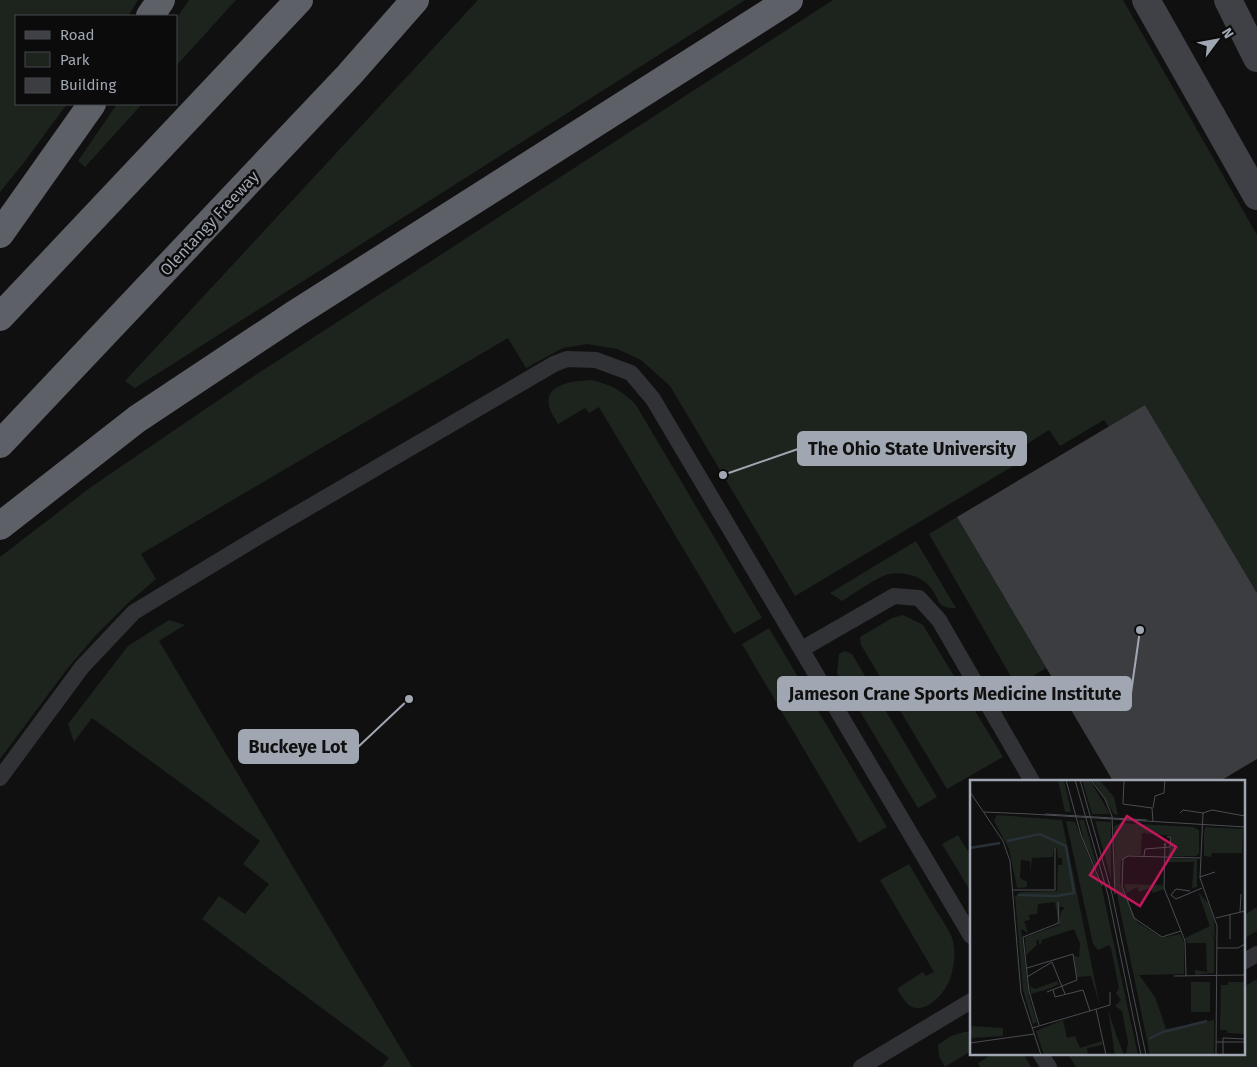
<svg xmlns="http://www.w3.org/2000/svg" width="1257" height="1067" viewBox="0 0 1257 1067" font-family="'Fira Sans',sans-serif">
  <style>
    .green { fill: #1c241d }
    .building { fill: #3c3d41 }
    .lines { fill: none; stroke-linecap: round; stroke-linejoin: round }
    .service { stroke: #313236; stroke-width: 16 }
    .secondary { stroke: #3f4146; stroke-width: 28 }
    .motorway { stroke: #5d6067; stroke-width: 28 }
    .labels { text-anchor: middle; stroke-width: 5; stroke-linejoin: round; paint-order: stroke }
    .street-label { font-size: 16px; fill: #a0a7b2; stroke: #0b0b0c }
    .inset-river { fill: none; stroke: #283137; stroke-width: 2.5 }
    .inset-road { fill: none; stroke: #4a4c51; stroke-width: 1 }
    .view { fill: #c2185b; fill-opacity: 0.15; stroke: #c2185b; stroke-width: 2.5 }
    .inset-edge { fill: none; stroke: #a0a7b2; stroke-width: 2.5 }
    .leader { fill: none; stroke: #a0a7b2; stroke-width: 2 }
    .callout-dot { fill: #a0a7b2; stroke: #0b0b0c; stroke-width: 2 }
    .callout { fill: #a0a7b2; stroke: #a0a7b2; stroke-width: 2 }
    .callout-label { font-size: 18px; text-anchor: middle; font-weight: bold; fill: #111 }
  </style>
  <rect width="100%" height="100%" fill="#101011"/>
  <path class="green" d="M 0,0 L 138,0 L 128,16 L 16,16 L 16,104 L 67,104 L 22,165 L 0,192 Z
    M 189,0 L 236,0 L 176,66 L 176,19 Z
    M 478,0 L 745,0 L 135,388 L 125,381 Z
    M 833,0 L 1123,0 L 1257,235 L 1257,593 L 1145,405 L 1109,427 L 1104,420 L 1060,446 L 1049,430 L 1019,449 L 1025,459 L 795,596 L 670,386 L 641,360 L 617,349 L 587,344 L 563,348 L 526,368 L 508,338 L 141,554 L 156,579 L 127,604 L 96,635 L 67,669 L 0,759 L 0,557 L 91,487 L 248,380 Z
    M 117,104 L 142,104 L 85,167 L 78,161 Z
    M 591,380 C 610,384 623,391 636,405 L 762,618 L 734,634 L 599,407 L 589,413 L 585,408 L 558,424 C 555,418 550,412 549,406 C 544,383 576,381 591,380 Z
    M 957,517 L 1046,668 L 1027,680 L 1037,697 L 1028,701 L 1010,675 L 929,534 Z
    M 916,541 L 956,608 C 936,608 941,601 931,588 C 923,576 903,571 889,574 C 879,576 852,595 842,601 L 830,593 Z
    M 903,615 L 923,625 L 1003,757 L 947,789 L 861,645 L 860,637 L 892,618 Z
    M 169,620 L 185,625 L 159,641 L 412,1067 L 382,1067 L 389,1058 L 202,919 L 219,896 L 245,914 L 269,884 L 243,864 L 260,841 L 92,718 L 74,742 L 68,724 L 128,646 Z
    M 769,628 L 887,827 L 859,843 L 742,644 Z
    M 845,651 L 852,654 L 937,797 L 918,808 L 837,673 L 839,654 Z
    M 958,835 L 971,856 L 971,892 L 942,844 Z
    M 909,864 C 918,879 927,895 936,910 C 942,920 950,930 953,941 C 956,953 954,967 950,979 C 945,994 920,1021 905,1001 C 902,996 898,993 898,988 L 923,972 L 926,976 L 934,972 L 880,880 Z
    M 1257,907 L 1257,931 L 1243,939 L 1243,916 Z
    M 1257,979 L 1257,1067 L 1076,1067 L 1067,1053 L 1243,1053 L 1243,987 Z
    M 964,1032 L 971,1032 L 971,1051 L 945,1067 L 939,1056 L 938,1045 L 951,1036 Z
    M 994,1053 L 1023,1053 L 1031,1067 L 980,1067 L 978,1063 Z"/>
  <path class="building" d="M 1145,405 L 1257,593 L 1257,759 L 1220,781 L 1113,781 L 957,517 Z"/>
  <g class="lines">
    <path class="service" d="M 802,649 L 894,596 L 919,598 L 939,620 L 1032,781
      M 0,778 L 82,667 L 134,612 L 263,534 L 554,364 L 567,359 L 596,360 L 631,373 L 653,399 L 971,936
      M 1243,962 L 1257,954
      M 1040,1053 L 1049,1067
      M 861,1067 L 971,1001"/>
    <path class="secondary" d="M 1146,0 L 1257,196
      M 1228,0 L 1257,58"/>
    <path class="motorway" d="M 150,16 L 161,0
      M 0,234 L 92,104
      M 0,317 L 299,0
      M 0,444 L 349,75 L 415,0
      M 0,526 L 137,419 L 295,314 L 789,0"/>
  </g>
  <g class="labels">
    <g class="street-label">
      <text transform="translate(209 223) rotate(-47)" y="6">Olentangy Freeway</text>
    </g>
  </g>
  <g transform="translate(970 780)">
    <rect width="275" height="275" fill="#101011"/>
    <path d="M 88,0 L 94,0 L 101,32 L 95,32 ZM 112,0 L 120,0 L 140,34 L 122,34 ZM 123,0 L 129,0 L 144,17 L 148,35 L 144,34 ZM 27,35 L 92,40 L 130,226 L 121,196 L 107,197 L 104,176 L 109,177 L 110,164 L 104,149 L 71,160 L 72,163 L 69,164 L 69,160 L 66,161 L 67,165 L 56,175 L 55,157 L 89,145 L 91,131 L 95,128 L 90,126 L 89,142 L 83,144 L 88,141 L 85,122 L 68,124 L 67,134 L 59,135 L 60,140 L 54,141 L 58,153 L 51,149 L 59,217 L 67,242 L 63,244 L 53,210 L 45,116 L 51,112 L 87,111 L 88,85 L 92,85 L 92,78 L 88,78 L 87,68 L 84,68 L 83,77 L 62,78 L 60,93 L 60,81 L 51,80 L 50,98 L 57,102 L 57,107 L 47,108 L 39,69 L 24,41 ZM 109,40 L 114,40 L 130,96 L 114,61 ZM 96,41 L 105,42 L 132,109 L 168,275 L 156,275 L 158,262 L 152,231 L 145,226 L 151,220 L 146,213 L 149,208 L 141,168 L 139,165 L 128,170 L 123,164 ZM 125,41 L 141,42 L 141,100 L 134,73 ZM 151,43 L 223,47 L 229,50 L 229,73 L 226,76 L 198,76 L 202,56 L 172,53 L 171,75 L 157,75 L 151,81 L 150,104 L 167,142 L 192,158 L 210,154 L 214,162 L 214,194 L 169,195 L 185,217 L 196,249 L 244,240 L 244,275 L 180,275 L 145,105 L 144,46 ZM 236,47 L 273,49 L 272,73 L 242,73 L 241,77 L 234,76 L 234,50 ZM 198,78 L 227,79 L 227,107 L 222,108 L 224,82 L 196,82 ZM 154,104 L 192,105 L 194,109 L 183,113 L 180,108 L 169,112 L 167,107 L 157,113 ZM 228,112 L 238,123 L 244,140 L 245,161 ZM 240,146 L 244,161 L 244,193 L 225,195 L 225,190 L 237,192 L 236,163 L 217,163 L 215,158 ZM 87,201 L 89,204 L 81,208 L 61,214 L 60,206 L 65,209 ZM 221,202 L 240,202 L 240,232 L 221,232 ZM 258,202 L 275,202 L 275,254 L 257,253 L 257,250 L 250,250 L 251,205 L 258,205 ZM 138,230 L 147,257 L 154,275 L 145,275 ZM 93,240 L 97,258 L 105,256 L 110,268 L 132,261 L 132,265 L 117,268 L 118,275 L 74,275 L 66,251 ZM 1,246 L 33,248 L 33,256 L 0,258 Z" fill="#1c241d"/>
    <path class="inset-river" d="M 37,61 L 70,54 L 96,66 L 104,113 L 86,116 L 48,115M 0,68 L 30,63M 179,259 L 193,252 L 237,241"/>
    <path class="inset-road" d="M 96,0 L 111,55 L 132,106M 105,0 L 138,115 L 171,275M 110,0 L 142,114 L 176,275M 121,0 L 135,19 L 142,36 L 145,114M 154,0 L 153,24 L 182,28 L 183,42M 0,12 L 33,61 L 40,81 L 51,213 L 71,275M 183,28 L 185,16 L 194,13 L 195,0M 14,32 L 60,34M 210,33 L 213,30 L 233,33 L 230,98 L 247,146 L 246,275M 233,33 L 242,30 L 275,36M 60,34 L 275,47M 75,34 L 177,40M 195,67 L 195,63 L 194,108 L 215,161 L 216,196M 174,76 L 175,69 L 200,67 L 201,57 L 197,57M 230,97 L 245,92M 43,110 L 85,110 L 85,68M 220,111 L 206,109 L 201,115 L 206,119 L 232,108M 270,132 L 271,114M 260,135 L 260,159M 246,138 L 275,131M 211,151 L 192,157 L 164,138 L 152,106 L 153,79 L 158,76 L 230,78M 247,168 L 268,168 L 275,164M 57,188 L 103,174 L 107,200 L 77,212M 204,196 L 275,195M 57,197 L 82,182 L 95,214M 83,210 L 85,217 L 113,210 L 120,231M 126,229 L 136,275M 69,245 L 59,211 L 53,157 L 89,143 L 88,122M 62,248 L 140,225 L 140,212M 246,262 L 275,262M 0,263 L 64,254M 253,275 L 253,258 L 275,259"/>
    <path class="view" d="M 157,36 L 206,67 L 170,126 L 120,95 Z"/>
    <rect width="275" height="275" class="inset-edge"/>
  </g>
  <path class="leader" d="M723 475L798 449M1140 630L1131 693M409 699L358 747"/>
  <g class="callout-dot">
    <circle cx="723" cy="475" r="5"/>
    <circle cx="1140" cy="630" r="5"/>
    <circle cx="409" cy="699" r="5"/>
  </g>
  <g class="callout">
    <rect x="798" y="432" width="228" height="33" rx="5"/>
    <rect x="778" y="677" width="353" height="33" rx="5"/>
    <rect x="239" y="730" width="119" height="33" rx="5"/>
  </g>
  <g class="callout-label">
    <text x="912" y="455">The Ohio State University</text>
    <text x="955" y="700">Jameson Crane Sports Medicine Institute</text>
    <text x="298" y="753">Buckeye Lot</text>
  </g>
  <rect x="15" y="15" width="162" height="90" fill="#0b0b0c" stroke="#47494e"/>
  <rect x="25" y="31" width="25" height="8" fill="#3f4146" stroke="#47494e"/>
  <text x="60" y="40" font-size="15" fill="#a0a7b2">Road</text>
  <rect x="25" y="52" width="25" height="15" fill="#1c241d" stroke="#47494e"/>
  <text x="60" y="65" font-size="15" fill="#a0a7b2">Park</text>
  <rect x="25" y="78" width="25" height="15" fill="#3c3d41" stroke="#47494e"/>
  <text x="60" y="90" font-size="15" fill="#a0a7b2">Building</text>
  <g transform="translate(1217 40) rotate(58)" stroke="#0b0b0c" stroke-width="4" paint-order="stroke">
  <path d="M0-4L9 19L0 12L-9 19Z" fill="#a0a7b2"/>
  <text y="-8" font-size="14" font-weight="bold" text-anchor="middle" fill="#a0a7b2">N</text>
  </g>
</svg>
